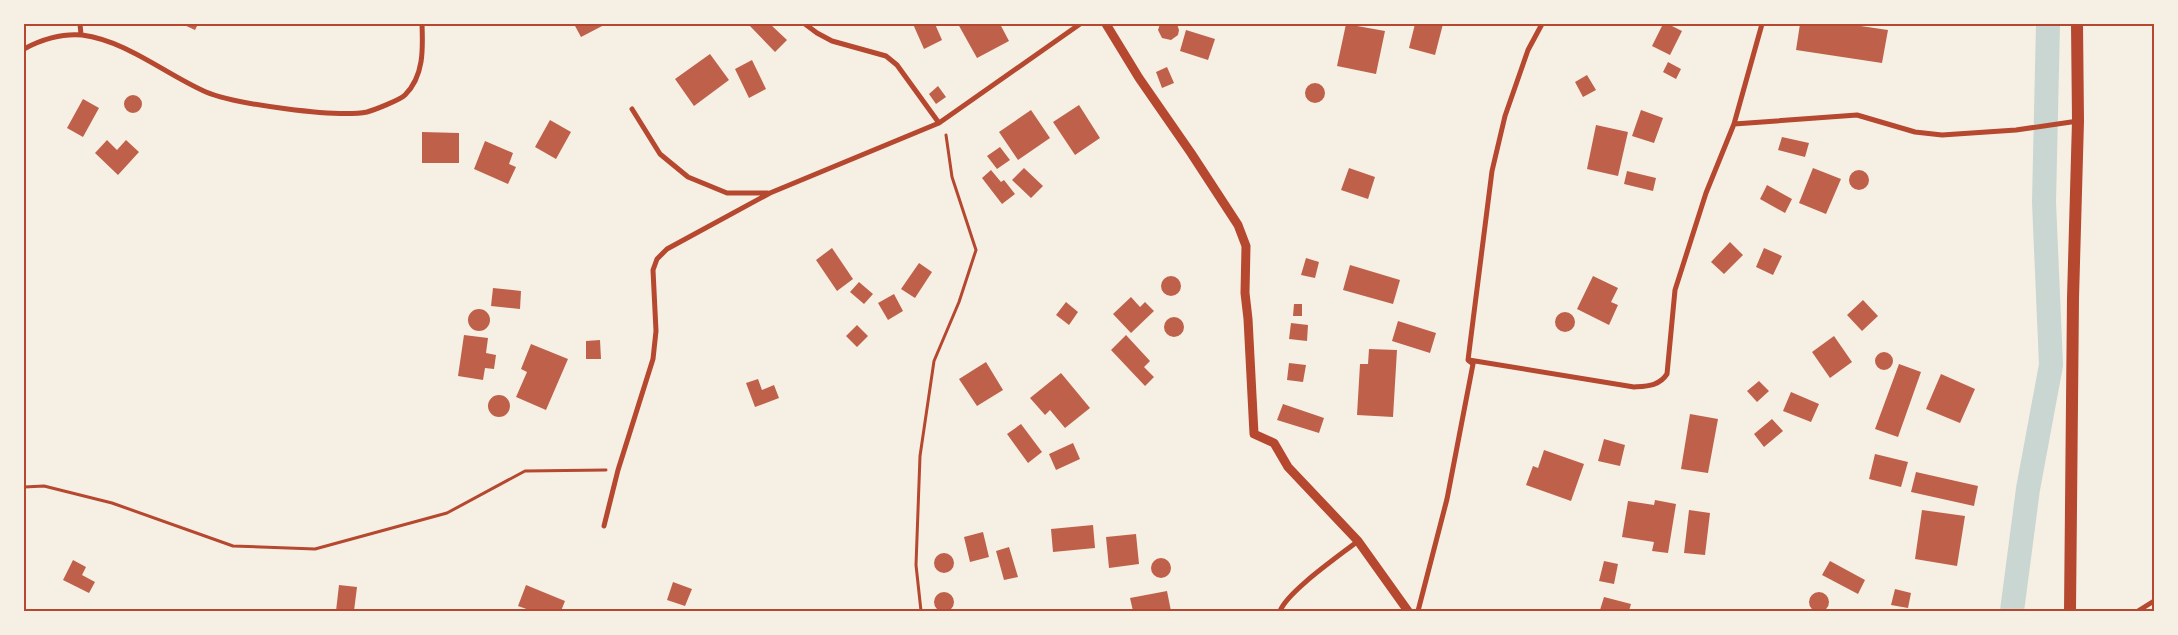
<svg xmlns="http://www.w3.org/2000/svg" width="2178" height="635" viewBox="0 0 2178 635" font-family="Merriweather,serif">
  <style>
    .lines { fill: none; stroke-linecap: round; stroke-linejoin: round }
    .canal { stroke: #c9d6d2; stroke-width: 24 }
    .building { fill: #bf614a }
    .path { stroke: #b5482f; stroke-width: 3 }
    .minor { stroke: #b5482f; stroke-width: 5 }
    .tertiary { stroke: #b5482f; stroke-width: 9 }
    .primary { stroke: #b5482f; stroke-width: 12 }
    .neatline { fill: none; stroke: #b5482f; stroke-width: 2 }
  </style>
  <rect width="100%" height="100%" fill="#f6efe4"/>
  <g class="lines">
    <path class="canal" d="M 2012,611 L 2028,489 L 2051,365 L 2044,202 L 2048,24"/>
  </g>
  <path class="building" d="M 182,24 L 198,24 L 195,30 Z
    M 574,24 L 606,24 L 581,37 Z
    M 748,24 L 770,24 L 787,40 L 775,52 Z
    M 913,24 L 935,24 L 942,40 L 924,49 Z
    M 958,24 L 1000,24 L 1009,41 L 977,58 Z
    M 1160,24 L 1177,24 L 1179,30 L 1178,35 L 1171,40 L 1162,38 L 1158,30 Z
    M 1346,24 L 1385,31 L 1376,74 L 1337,66 Z
    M 1415,24 L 1443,24 L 1435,55 L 1409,48 Z
    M 1663,24 L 1668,24 L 1682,31 L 1670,55 L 1652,46 Z
    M 1800,24 L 1847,24 L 1888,30 L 1882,63 L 1796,50 Z
    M 1186,30 L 1215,39 L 1208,60 L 1180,51 Z
    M 710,54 L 729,80 L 694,106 L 675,79 Z
    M 752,60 L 766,89 L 749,98 L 735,69 Z
    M 1668,62 L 1681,69 L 1676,79 L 1663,72 Z
    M 1167,67 L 1174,83 L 1162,88 L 1156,72 Z
    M 1587,75 L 1596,90 L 1583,97 L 1575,82 Z
    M1305 93a10 10 0 1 1 20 0a10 10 0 1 1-20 0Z
    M 938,86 L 946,97 L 936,104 L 929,94 Z
    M124 104a9 9 0 1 1 18 0a9 9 0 1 1-18 0Z
    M 83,99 L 99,108 L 83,137 L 67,128 Z
    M 1079,105 L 1100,138 L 1075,155 L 1053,122 Z
    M 1031,110 L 1050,138 L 1018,160 L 999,132 Z
    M 1641,110 L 1663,118 L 1654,143 L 1632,136 Z
    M 550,120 L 571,132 L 556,159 L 535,147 Z
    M 1596,125 L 1628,132 L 1618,176 L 1587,169 Z
    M 422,132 L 459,133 L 459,163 L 422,163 Z
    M 1782,137 L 1809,143 L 1805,157 L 1778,150 Z
    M 107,140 L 117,150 L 126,140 L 139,152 L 118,175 L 95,153 Z
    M 485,141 L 513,153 L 509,164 L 516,167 L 508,184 L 474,169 Z
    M 1000,147 L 1010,160 L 997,169 L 987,156 Z
    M 1024,168 L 1043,186 L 1031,198 L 1012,180 Z
    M 1349,168 L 1375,177 L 1368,199 L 1341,190 Z
    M 1813,168 L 1841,179 L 1826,214 L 1799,203 Z
    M1849 180a10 10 0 1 1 20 0a10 10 0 1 1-20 0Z
    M 991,170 L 1001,182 L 1004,180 L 1015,194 L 1002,204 L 982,178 Z
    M 1627,171 L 1656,178 L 1653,191 L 1624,184 Z
    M 1767,185 L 1792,199 L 1785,213 L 1760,199 Z
    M 1730,242 L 1743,255 L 1724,274 L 1711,262 Z
    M 832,248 L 853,279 L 837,291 L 816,260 Z
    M 1764,248 L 1782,256 L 1773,275 L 1756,267 Z
    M 1306,258 L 1319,262 L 1315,278 L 1301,275 Z
    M 919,263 L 932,272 L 915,298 L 901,289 Z
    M 1350,265 L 1400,280 L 1393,304 L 1343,290 Z
    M1161 286a10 10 0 1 1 20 0a10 10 0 1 1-20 0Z
    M 1593,276 L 1618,288 L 1611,302 L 1618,305 L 1609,325 L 1577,309 Z
    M 859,282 L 873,294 L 864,304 L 850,292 Z
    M 493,288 L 521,291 L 520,309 L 491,306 Z
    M 894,294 L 903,311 L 888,320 L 878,303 Z
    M 1131,297 L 1140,307 L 1145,302 L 1154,311 L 1131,333 L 1113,314 Z
    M 1863,300 L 1878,316 L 1862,331 L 1847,315 Z
    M 1066,302 L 1078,312 L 1069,325 L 1056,315 Z
    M 1294,304 L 1302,304 L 1302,316 L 1293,316 Z
    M468 320a11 11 0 1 1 22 0a11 11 0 1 1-22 0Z
    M1555 322a10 10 0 1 1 20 0a10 10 0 1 1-20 0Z
    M1164 327a10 10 0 1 1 20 0a10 10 0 1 1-20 0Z
    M 1398,321 L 1436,333 L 1430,353 L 1392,341 Z
    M 1291,323 L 1308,325 L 1307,341 L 1289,339 Z
    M 857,325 L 868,336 L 857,347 L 846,336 Z
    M 464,335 L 488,338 L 486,353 L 496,355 L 494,369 L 485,368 L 483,380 L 458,376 Z
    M 1126,335 L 1150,361 L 1144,367 L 1154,377 L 1145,386 L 1111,350 Z
    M 1834,336 L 1852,362 L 1830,378 L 1812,352 Z
    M 600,340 L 601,359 L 586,359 L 586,341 Z
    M 531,344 L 568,359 L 546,410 L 516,397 L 527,372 L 521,369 Z
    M 1369,349 L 1397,350 L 1393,417 L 1357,415 L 1360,364 L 1368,364 Z
    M1875 361a9 9 0 1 1 18 0a9 9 0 1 1-18 0Z
    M 986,362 L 1003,390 L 977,406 L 959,379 Z
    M 1289,363 L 1306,365 L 1303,382 L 1287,380 Z
    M 1899,364 L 1921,372 L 1898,437 L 1875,429 Z
    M 1061,373 L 1090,408 L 1065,428 L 1050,410 L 1045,415 L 1030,398 Z
    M 1941,374 L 1975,389 L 1960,423 L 1926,409 Z
    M 758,379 L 762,390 L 774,385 L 779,398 L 755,407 L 746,383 Z
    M 1759,381 L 1769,391 L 1757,402 L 1747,391 Z
    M 1791,392 L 1819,404 L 1811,422 L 1783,411 Z
    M488 406a11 11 0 1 1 22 0a11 11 0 1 1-22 0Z
    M 1283,404 L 1324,418 L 1319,433 L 1277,420 Z
    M 1690,414 L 1718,419 L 1708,473 L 1681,469 Z
    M 1772,419 L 1783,431 L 1764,447 L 1754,434 Z
    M 1021,424 L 1042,452 L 1028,463 L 1007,434 Z
    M 1604,439 L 1625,445 L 1620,466 L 1598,461 Z
    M 1073,443 L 1080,459 L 1056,470 L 1049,454 Z
    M 1544,450 L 1584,464 L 1571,501 L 1526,485 L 1533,466 L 1538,468 Z
    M 1875,454 L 1908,462 L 1901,487 L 1869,479 Z
    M 1916,472 L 1978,486 L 1974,506 L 1911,492 Z
    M 1655,500 L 1676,504 L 1668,553 L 1652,551 L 1654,542 L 1622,537 L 1628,501 L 1654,505 Z
    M 1689,510 L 1710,513 L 1705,555 L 1684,553 Z
    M 1922,510 L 1965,516 L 1957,566 L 1915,559 Z
    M 1093,525 L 1095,548 L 1053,552 L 1051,529 Z
    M 983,532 L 989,557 L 970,562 L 964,537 Z
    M 1136,534 L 1139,564 L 1109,568 L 1106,537 Z
    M 1009,547 L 1018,577 L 1004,580 L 996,551 Z
    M934 563a10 10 0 1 1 20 0a10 10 0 1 1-20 0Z
    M1151 568a10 10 0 1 1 20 0a10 10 0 1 1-20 0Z
    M 73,560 L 86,567 L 82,575 L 95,582 L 89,593 L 63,580 Z
    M 1604,561 L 1618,564 L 1614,584 L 1599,581 Z
    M 1830,561 L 1865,580 L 1858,594 L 1822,575 Z
    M 673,582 L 692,589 L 685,606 L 667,600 Z
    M 339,585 L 357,587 L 354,611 L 336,611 Z
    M 526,585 L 565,601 L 561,611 L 532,611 L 518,606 Z
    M 1895,589 L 1911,593 L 1908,608 L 1891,605 Z
    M 1167,591 L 1171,611 L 1133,611 L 1130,598 Z
    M934 602a10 10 0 1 1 20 0a10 10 0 1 1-20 0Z
    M1809 602a10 10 0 1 1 20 0a10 10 0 1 1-20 0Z
    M 1604,597 L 1631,604 L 1629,611 L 1600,610 Z"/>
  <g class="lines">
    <path class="path" d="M 24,487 L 44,486 L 112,503 L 233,546 L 315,549 L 447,513 L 525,471 L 606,470
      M 921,611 L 916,565 L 920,456 L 934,361 L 959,302 L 976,250 L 952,177 L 946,135"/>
    <path class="minor" d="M 80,24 L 81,35
      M 805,24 L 817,33 L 832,41 L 886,56 L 897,65 L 939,123
      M 24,49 C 40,40 62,33 82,35 C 127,41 165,74 206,92 C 234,104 337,118 367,112 C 374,110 400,100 405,95 C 424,76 423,49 422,24
      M 632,109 L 660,154 L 688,177 L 727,193 L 768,193
      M 1734,124 L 1857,115 L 1915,132 L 1942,135 L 2016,130 L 2078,121
      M 1469,360 L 1634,387 C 1648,386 1659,386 1667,374 L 1675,290 L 1706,193 L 1734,124 L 1762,24
      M 604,526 L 618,470 L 653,359 L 656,331 L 653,270 L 657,259 L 667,249 L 770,193 L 939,123 L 1080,24
      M 1280,611 C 1288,591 1339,556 1358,541
      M 1418,611 L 1447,499 L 1473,364 L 1468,360 L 1492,171 L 1505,116 L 1528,50 L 1542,24
      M 2138,611 L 2154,601"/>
    <path class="tertiary" d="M 1106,24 L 1139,78 L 1191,153 L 1238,225 L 1246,246 L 1245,293 L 1248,319 L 1254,434 L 1274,443 L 1288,467 L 1358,541 L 1408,611"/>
    <path class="primary" d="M 2070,611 L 2073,298 L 2078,121 L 2077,24"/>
  </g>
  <rect width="2178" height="635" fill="none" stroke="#f6efe4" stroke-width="50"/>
  <rect x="25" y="25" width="2128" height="585" class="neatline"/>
</svg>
